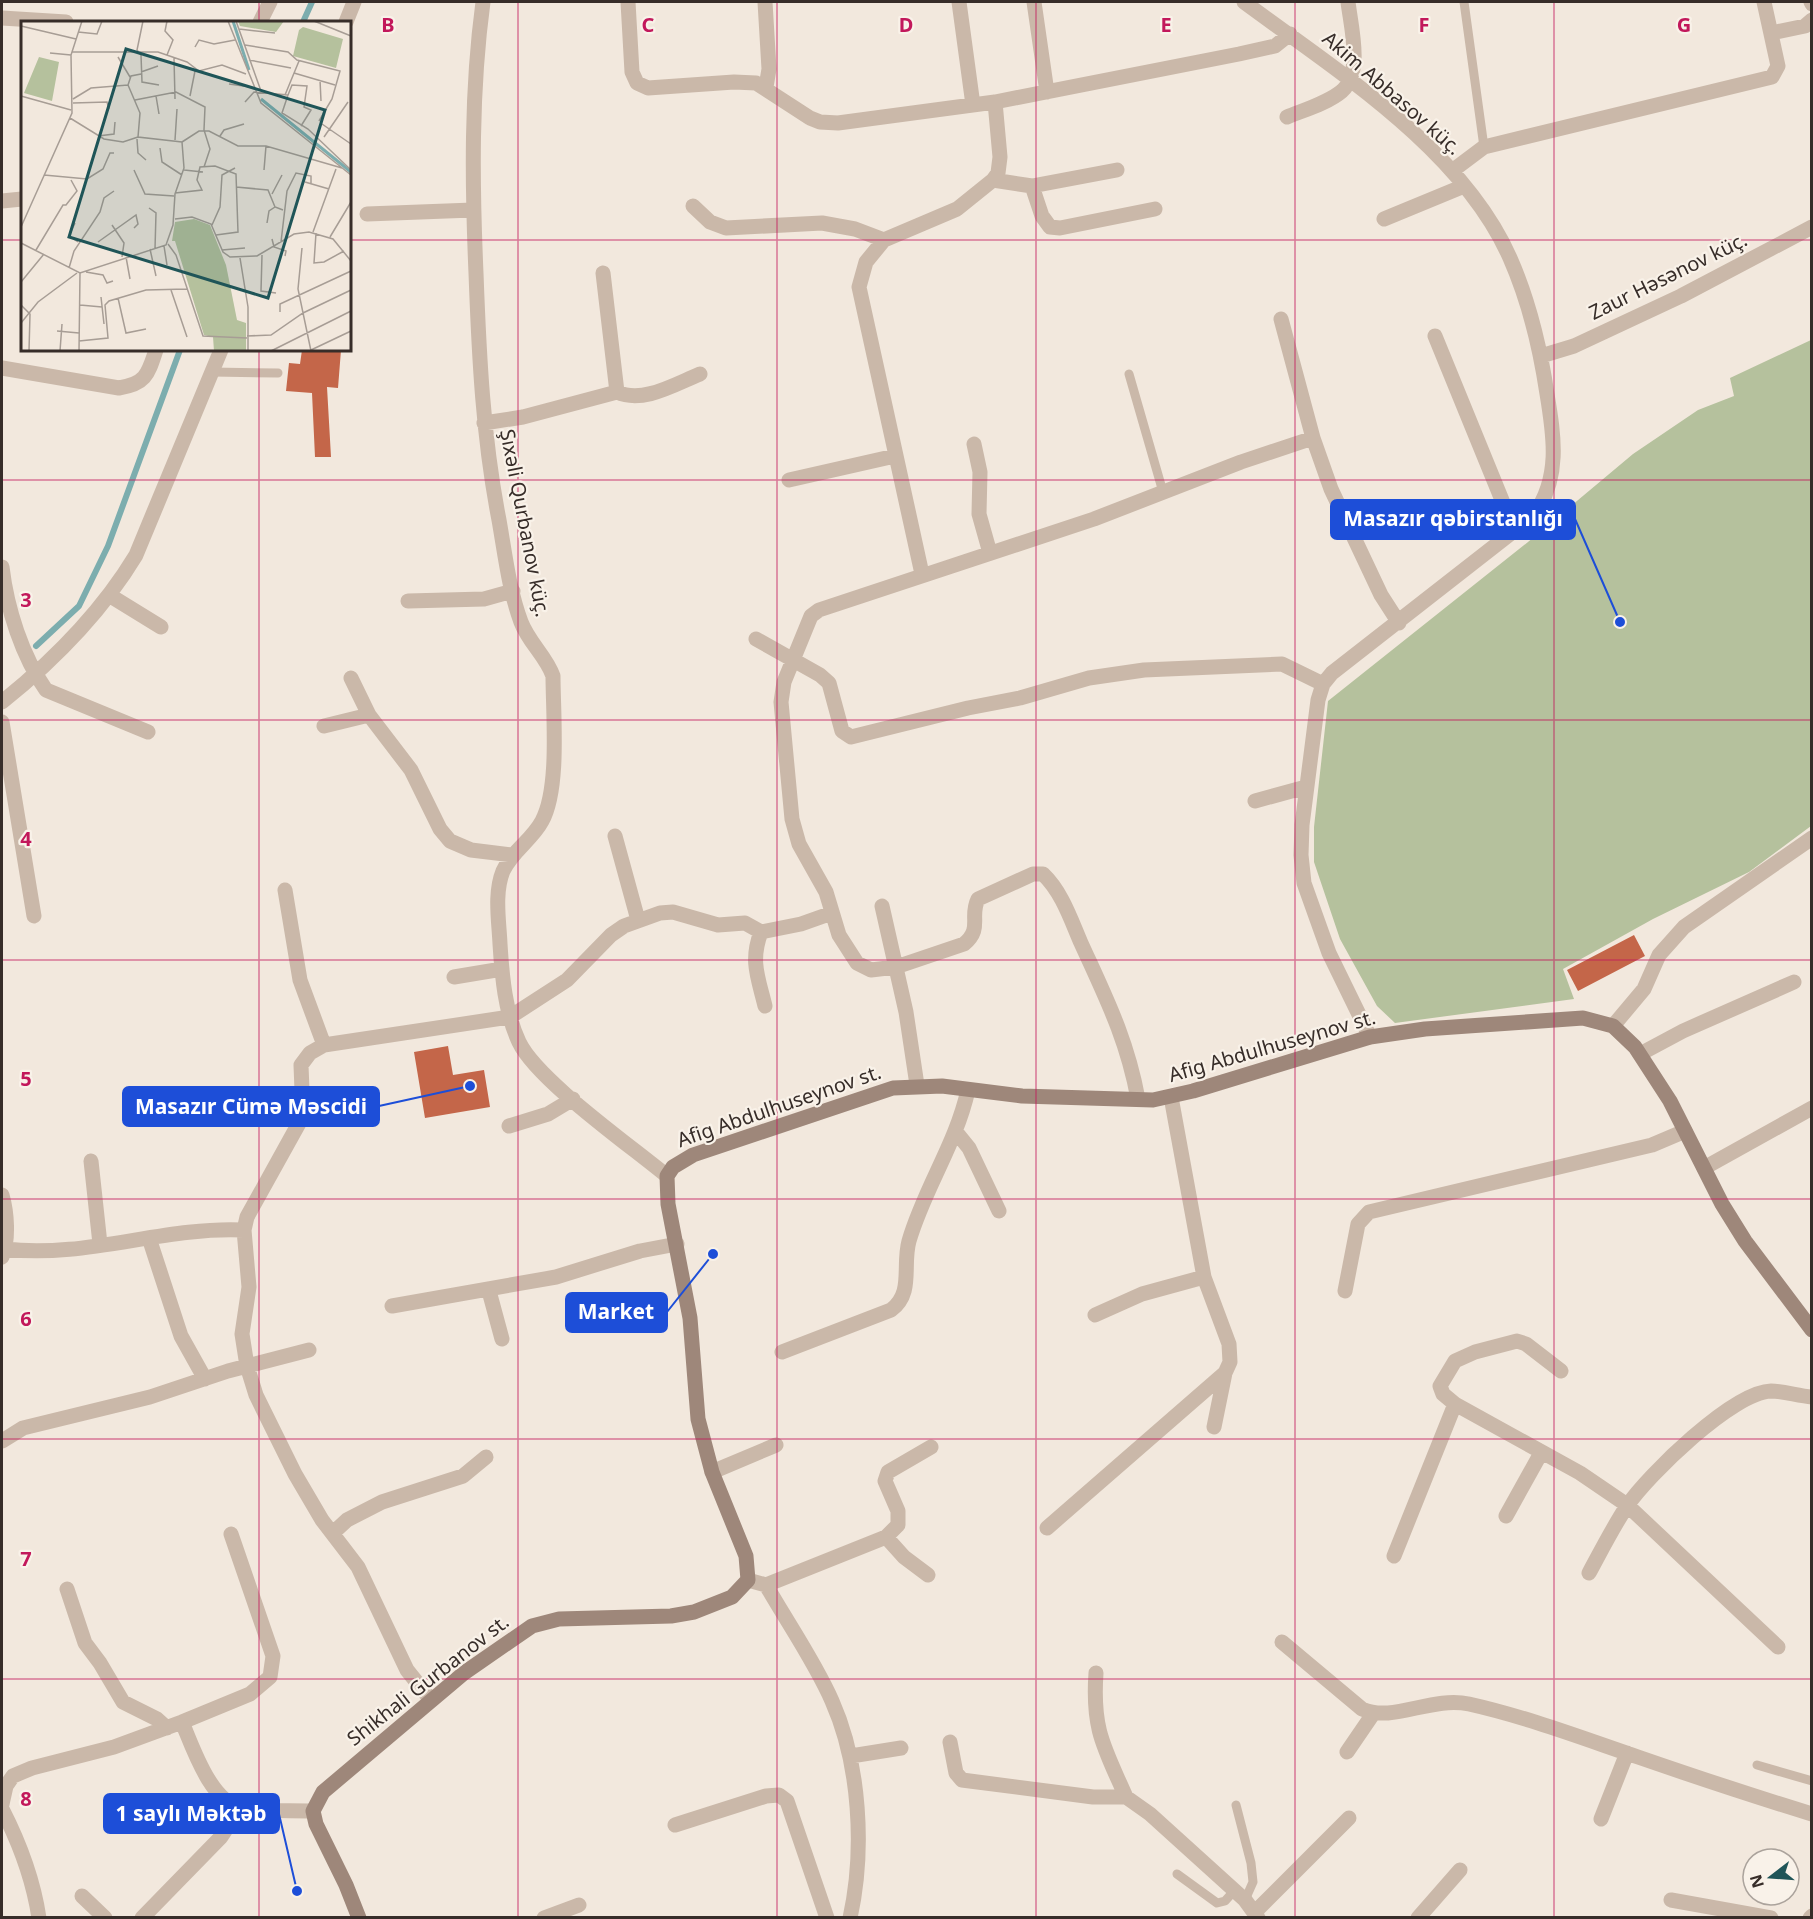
<svg xmlns="http://www.w3.org/2000/svg" width="1813" height="1919" viewBox="0 0 1813 1919" font-family="'Noto Sans',sans-serif">
  <style>
    .green { fill: #b5c19d }
    .lines { fill: none; stroke-linecap: round; stroke-linejoin: round }
    .stream { stroke: #7cadae; stroke-width: 6 }
    .building { fill: #c46649 }
    .lane { stroke: #cab8a9; stroke-width: 9 }
    .street { stroke: #cab8a9; stroke-width: 15 }
    .secondary { stroke: #9e877a; stroke-width: 15 }
    .grid { fill: none; stroke: #c2185b; stroke-width: 1.5; stroke-opacity: 0.55 }
    .labels { text-anchor: middle; stroke-width: 4.5; stroke-linejoin: round; paint-order: stroke }
    .street-label { font-size: 20px; fill: #372d29; stroke: #f9f2e9 }
    .inset-river { fill: none; stroke: #7cadae; stroke-width: 3 }
    .inset-road { fill: none; stroke: #a79d95; stroke-width: 1.5 }
    .view { fill: #1f5558; fill-opacity: 0.15; stroke: #1f5558; stroke-width: 3 }
    .inset-edge { fill: none; stroke: #372d29; stroke-width: 3 }
    .grid-label { font-size: 20px; text-anchor: middle; font-weight: bold; fill: #c2185b; stroke: #f9f2e9; stroke-width: 4.5; stroke-linejoin: round; paint-order: stroke }
    .leader { fill: none; stroke: #1d4ed8; stroke-width: 2 }
    .callout-dot { fill: #1d4ed8; stroke: #f9f2e9; stroke-width: 2 }
    .callout { fill: #1d4ed8; stroke: #1d4ed8; stroke-width: 2 }
    .callout-label { font-size: 21px; text-anchor: middle; font-weight: bold; fill: #fff }
  </style>
  <rect width="100%" height="100%" fill="#f2e8dd"/>
  <path class="green" d="M 1811,340 L 1811,826 L 1749,872 L 1653,919 L 1563,969 L 1574,999 L 1395,1023 L 1377,1006 L 1340,939 L 1314,862 L 1314,827 L 1328,701 L 1528,542 L 1633,454 L 1698,410 L 1734,396 L 1730,378 Z"/>
  <g class="lines">
    <path class="stream" d="M 303,22 L 312,2
      M 36,646 L 79,606 L 108,546 L 180,350"/>
  </g>
  <path class="building" d="M 302,350 L 341,350 L 338,388 L 327,387 L 331,457 L 315,457 L 312,393 L 286,391 L 289,363 L 300,364 Z
    M 1634,935 L 1645,956 L 1578,991 L 1567,970 Z
    M 448,1046 L 453,1075 L 484,1070 L 490,1107 L 425,1118 L 414,1052 Z"/>
  <g class="lines">
    <path class="lane" d="M 1464,2 L 1484,147
      M 212,372 L 278,373
      M 1129,374 L 1163,492
      M 1757,1765 L 1812,1781
      M 1236,1805 L 1251,1863 L 1253,1882 L 1245,1900
      M 1177,1874 L 1217,1903 L 1225,1901 L 1234,1891"/>
    <path class="street" d="M 483,2 C 471,91 472,182 476,273 C 479,356 483,438 499,520 C 505,554 509,590 521,622 C 529,643 546,656 553,676 C 553,714 560,788 542,821 C 532,840 512,851 503,871 C 494,893 499,921 500,944 C 502,976 505,1012 519,1042 C 537,1080 631,1146 667,1176
      M 628,2 L 632,72 L 637,83 L 648,88 L 734,82 L 756,83 L 810,118 L 820,122 L 838,123 L 995,102 L 1239,54 L 1275,46 L 1290,34
      M 765,2 L 769,69 L 766,87
      M 959,2 L 973,105
      M 1034,2 L 1047,92
      M 1244,2 C 1337,71 1462,149 1510,258 C 1529,301 1540,347 1547,394 C 1554,436 1561,479 1533,516 L 1332,673 L 1323,684 L 1318,700 L 1302,825 L 1301,855 L 1304,883 L 1329,953 L 1370,1037
      M 1811,2 L 1812,4
      M 2,18 L 66,22
      M 260,22 L 270,2
      M 346,22 L 354,2
      M 1771,33 L 1805,26 L 1812,20
      M 1287,117 C 1304,110 1328,103 1342,91 C 1363,72 1351,27 1348,2
      M 1452,171 L 1484,147 L 1772,77 L 1778,66 L 1764,2
      M 993,180 L 1032,186 L 1042,216 L 1050,227 L 1060,228 L 1155,209
      M 1032,186 L 1117,170
      M 2,201 L 22,199
      M 693,206 L 710,222 L 726,228 L 822,223 L 855,229 L 884,240
      M 367,214 L 473,210
      M 1384,219 L 1464,186
      M 603,273 L 617,392
      M 1281,319 L 1313,438
      M 1435,336 L 1504,505 L 1520,529
      M 1541,356 L 1574,346 L 1681,296 L 1812,227
      M 2,368 L 119,388 C 146,384 148,374 156,350
      M 484,423 L 523,417 L 617,392 C 643,404 675,384 700,374
      M 974,444 L 980,472 L 979,514 L 990,553
      M 789,480 L 895,456
      M 2,567 C 7,609 22,656 46,690 L 148,732
      M 922,574 L 859,287 L 866,262 L 884,240 L 957,209 L 993,180 L 998,173 L 1000,157 L 995,102
      M 109,595 L 161,627
      M 408,601 L 484,599 L 513,591
      M 756,639 L 820,675 L 829,683 L 842,731 L 851,737 L 968,708 L 1020,698 L 1089,678 L 1144,670 L 1282,664 L 1323,684
      M 351,678 L 369,715 L 411,770 L 440,829 L 450,841 L 471,850 L 512,855
      M 2,702 C 54,660 101,613 136,555 L 221,350
      M 2,722 L 34,916
      M 324,726 L 369,715
      M 1255,801 L 1306,787
      M 615,836 L 638,920
      M 285,890 L 300,980 L 324,1045
      M 882,906 L 906,1012 L 917,1085
      M 761,932 C 750,961 758,977 765,1006
      M 454,977 L 502,969
      M 1613,1026 L 1644,989 L 1659,955 L 1684,927 L 1812,838
      M 1640,1054 L 1683,1031 L 1794,982
      M 1138,1099 C 1127,1039 1106,998 1081,943 C 1071,920 1062,892 1043,874 L 1033,874 L 978,899 C 969,917 983,928 964,944 L 896,967 L 871,970 L 857,963 L 839,935 L 826,892 L 799,844 L 792,819 L 781,702 L 784,682 L 811,616 L 819,610 L 1094,519 L 1241,462 L 1313,438 L 1331,489 L 1381,595 L 1399,623
      M 509,1126 L 548,1114 L 573,1099
      M 956,1132 L 969,1148 L 999,1211
      M 91,1161 L 100,1244
      M 1704,1168 L 1812,1108
      M 2,1195 C 7,1212 9,1240 2,1257
      M 149,1238 L 181,1336 L 205,1379
      M 5,1249 C 85,1259 164,1226 244,1230
      M 489,1291 L 502,1339
      M 1345,1291 L 1358,1224 L 1369,1212 L 1652,1145 L 1685,1131
      M 392,1306 L 556,1277 L 640,1251 L 677,1244
      M 1095,1315 L 1142,1294 L 1204,1277
      M 782,1352 L 891,1310 C 914,1293 902,1266 909,1241 C 924,1189 956,1144 968,1090
      M 1561,1371 L 1526,1344 L 1517,1341 L 1475,1352 L 1455,1361 L 1440,1386 L 1443,1394 L 1455,1404 L 1580,1473 L 1627,1505 L 1778,1647
      M 1214,1427 L 1225,1373
      M 2,1441 L 23,1428 L 150,1397 L 228,1371 L 309,1350
      M 712,1472 L 776,1445
      M 1506,1516 L 1541,1453
      M 1047,1528 L 1225,1373 L 1230,1362 L 1229,1344 L 1204,1277 L 1171,1097
      M 334,1532 L 347,1520 L 382,1502 L 463,1476 L 486,1457
      M 886,1537 L 904,1557 L 928,1575
      M 1394,1556 L 1455,1404
      M 1589,1573 C 1601,1551 1613,1527 1627,1506 C 1648,1475 1733,1392 1771,1391 C 1784,1391 1798,1396 1812,1397
      M 748,1580 L 766,1585 C 787,1622 815,1662 832,1701 C 860,1764 865,1850 850,1918
      M 766,1585 L 886,1537 L 898,1525 L 898,1511 L 885,1481 L 888,1472 L 931,1447
      M 67,1589 L 85,1643 L 100,1663 L 123,1702 L 157,1719 L 167,1728
      M 1282,1642 L 1362,1709 C 1393,1723 1431,1696 1469,1704 C 1527,1717 1582,1738 1638,1757 C 1696,1777 1753,1796 1812,1814
      M 1096,1673 C 1092,1730 1104,1747 1126,1797
      M 431,1700 L 407,1670 L 358,1567 L 322,1520 L 295,1474 L 256,1395 L 247,1366 L 242,1334 L 249,1287 L 244,1230 L 247,1217 L 303,1116 L 301,1065 L 310,1053 L 324,1045 L 510,1017 L 567,980 L 611,935 L 624,926 L 660,913 L 673,912 L 718,925 L 745,923 L 761,932 L 801,924 L 832,913
      M 182,1722 C 193,1748 211,1803 242,1808 C 265,1812 290,1810 313,1811
      M 950,1742 L 956,1773 L 962,1780 L 1093,1797 L 1126,1797 L 1150,1814 L 1245,1900 L 1258,1918
      M 1347,1752 L 1373,1714
      M 851,1756 L 901,1748
      M 2,1804 L 6,1786 L 13,1776 L 32,1768 L 114,1747 L 182,1722 L 250,1694 L 270,1677 L 273,1656 L 231,1534
      M 2,1809 C 20,1844 33,1878 39,1918
      M 1601,1819 L 1627,1753
      M 675,1825 L 766,1796 L 779,1795 L 787,1801 L 827,1918
      M 82,1896 L 105,1918
      M 1671,1900 L 1771,1918
      M 1255,1912 L 1349,1818
      M 142,1918 L 221,1837 L 240,1808
      M 544,1918 L 579,1905
      M 1418,1918 L 1460,1870
      M 1810,1918 L 1812,1916"/>
    <path class="secondary" d="M 359,1918 L 346,1885 L 316,1824 L 313,1811 L 323,1792 L 464,1673 L 532,1626 L 559,1619 L 671,1616 L 694,1612 L 732,1597 L 748,1580 L 746,1556 L 712,1472 L 698,1419 L 690,1318 L 668,1204 L 667,1176 L 673,1167 L 693,1155 L 893,1088 L 942,1086 L 1022,1096 L 1153,1100 L 1193,1091 L 1370,1037 L 1425,1029 L 1583,1018 L 1613,1026 L 1635,1047 L 1670,1101 L 1722,1204 L 1745,1241 L 1812,1330"/>
  </g>
  <path class="grid" d="M 259,2 L 259,22M 518,2 L 518,1918M 777,2 L 777,1918M 1036,2 L 1036,1918M 1295,2 L 1295,1918M 1554,2 L 1554,1918M 2,240 L 22,240M 350,240 L 1812,240M 259,350 L 259,1918M 2,480 L 1812,480M 2,720 L 1812,720M 2,960 L 1812,960M 2,1199 L 1812,1199M 2,1439 L 1812,1439M 2,1679 L 1812,1679"/>
  <g class="labels">
    <g class="street-label">
      <text transform="translate(1392 93) rotate(41)" y="7">Akim Abbasov küç.</text>
      <text transform="translate(1668 276) rotate(-26)" y="7">Zaur Həsənov küç.</text>
      <text transform="translate(525 523) rotate(79)" y="7">Şıxəli Qurbanov küç.</text>
      <text transform="translate(1272 1046) rotate(-16)" y="7">Afig Abdulhuseynov st.</text>
      <text transform="translate(779 1106) rotate(-19)" y="7">Afig Abdulhuseynov st.</text>
      <text transform="translate(428 1680) rotate(-38)" y="7">Shikhali Gurbanov st.</text>
    </g>
  </g>
  <g transform="translate(21 21)">
    <rect width="330" height="330" fill="#f2e8dd"/>
    <path d="M 217,0 L 263,0 L 255,11 L 219,5 ZM 282,6 L 322,18 L 315,47 L 272,35 L 278,9 ZM 18,36 L 38,41 L 31,80 L 3,72 ZM 173,198 L 189,204 L 205,244 L 216,299 L 225,302 L 225,330 L 193,330 L 192,316 L 183,314 L 154,220 L 151,220 L 154,201 Z" fill="#b5c19d"/>
    <path class="inset-river" d="M 212,0 L 228,49M 240,78 L 330,151"/>
    <path class="inset-road" d="M 122,0 L 116,29 L 120,34 L 121,61 L 138,64M 146,0 L 144,10 L 152,19 L 146,34M 207,0 L 240,82 L 330,154M 215,0 L 240,70M 293,0 L 330,15M 0,5 L 55,18M 218,8 L 254,12M 57,11 L 76,13 L 81,0M 224,24 L 267,31 L 276,39 L 319,50 L 311,78 L 298,100M 174,26 L 178,19 L 193,23 L 214,19M 51,31 L 137,31 L 166,41 L 178,50 L 201,44 L 225,53M 29,32 L 50,34M 97,36 L 109,56M 153,37 L 154,78M 228,39 L 270,47M 120,51 L 137,45M 273,52 L 314,64M 299,59 L 300,80M 208,63 L 230,66M 107,64 L 110,55 L 120,53M 264,74 L 278,40M 267,74 L 271,64 L 286,65 L 283,86 L 290,89 L 280,105M 0,75 L 50,89M 135,75 L 138,93M 169,75 L 174,50M 52,78 L 70,67 L 107,64 L 119,92 L 117,116 L 161,121M 114,79 L 155,71 L 184,86 L 183,109 L 189,128 L 183,146M 224,81 L 233,71 L 267,74 L 261,92 L 287,108 L 330,149M 52,82 L 86,81 L 88,88M 49,97 L 83,118 L 102,121 L 117,116M 301,103 L 330,123M 77,115 L 93,113 L 94,101M 199,115 L 203,109 L 223,103M 303,116 L 327,81M 116,118 L 117,132 L 125,139M 154,119 L 156,88M 161,121 L 178,110 L 188,110 L 217,125 L 245,125 L 321,147M 139,127 L 141,141 L 161,154M 113,149 L 124,173 L 153,175M 163,149 L 182,151M 243,149 L 245,125M 23,154 L 66,158 L 82,148 L 89,132 L 93,132M 284,161 L 308,168M 215,166 L 247,169 L 254,186 L 262,189M 154,172 L 181,169 L 176,159 L 179,146 L 194,145 L 215,153 L 217,211 L 195,214M 251,173 L 261,154M 128,187 L 135,192 L 134,228M 154,198 L 171,196 L 190,203 L 202,231 L 209,236 L 236,235 L 273,213 L 288,211 L 312,218 L 330,240M 54,202 L 48,215 L 57,221M 246,202 L 248,190 L 254,186M 91,204 L 103,222 L 101,236M 191,204 L 199,186 L 201,154 L 214,147M 0,206 L 51,92 L 50,34 L 61,0M 292,211 L 315,148M 295,212 L 293,242 L 303,241 L 323,230M 309,216 L 330,181M 251,218 L 253,226 L 265,230 L 264,235M 77,221 L 115,194 L 117,203 L 113,207M 260,221 L 266,170 L 275,152 L 290,155 L 290,162M 0,222 L 59,252 L 145,224 L 152,204 L 154,173 L 163,147 L 161,121M 147,223 L 155,234 L 182,315 L 226,317M 143,225 L 146,244M 281,227 L 277,268 L 290,330M 129,228 L 135,255M 15,229 L 42,184 L 45,184 L 56,170 L 50,159M 201,229 L 224,227M 241,234 L 240,270 L 255,272M 105,236 L 109,258M 219,237 L 227,286 L 227,330M 48,247 L 53,230 L 79,191 L 83,177 L 93,170M 65,251 L 82,254 L 86,262 L 92,260M 0,261 L 23,233M 150,269 L 166,316M 80,276 L 83,303M 97,277 L 105,312 L 125,308M 0,284 L 9,293 L 8,330M 59,284 L 81,286M 259,291 L 259,283 L 330,250M 0,302 L 17,281 L 56,252M 36,310 L 58,312M 226,315 L 250,314 L 282,292 L 330,269M 58,320 L 87,317 L 84,284 L 88,280 L 125,269 L 166,268M 290,329 L 330,310M 39,330 L 41,303M 58,330 L 59,252M 250,330 L 330,290"/>
    <path class="view" d="M 105,28 L 304,89 L 247,277 L 48,216 Z"/>
    <rect width="330" height="330" class="inset-edge"/>
  </g>
  <g class="grid-label">
    <text x="388" y="32">B</text>
    <text x="648" y="32">C</text>
    <text x="906" y="32">D</text>
    <text x="1166" y="32">E</text>
    <text x="1424" y="32">F</text>
    <text x="1684" y="32">G</text>
    <text x="26" y="607">3</text>
    <text x="26" y="846">4</text>
    <text x="26" y="1086">5</text>
    <text x="26" y="1326">6</text>
    <text x="26" y="1566">7</text>
    <text x="26" y="1806">8</text>
  </g>
  <path class="leader" d="M1620 622L1575 519M470 1086L379 1106M713 1254L667 1312M297 1891L279 1814"/>
  <g class="callout-dot">
    <circle cx="1620" cy="622" r="6"/>
    <circle cx="470" cy="1086" r="6"/>
    <circle cx="713" cy="1254" r="6"/>
    <circle cx="297" cy="1891" r="6"/>
  </g>
  <g class="callout">
    <rect x="1331" y="500" width="244" height="39" rx="6"/>
    <rect x="123" y="1087" width="256" height="39" rx="6"/>
    <rect x="566" y="1293" width="101" height="39" rx="6"/>
    <rect x="104" y="1794" width="175" height="39" rx="6"/>
  </g>
  <g class="callout-label">
    <text x="1453" y="526">Masazır qəbirstanlığı</text>
    <text x="251" y="1114">Masazır Cümə Məscidi</text>
    <text x="616" y="1319">Market</text>
    <text x="191" y="1821">1 saylı Məktəb</text>
  </g>
  <rect width="1813" height="1919" fill="none" stroke="#372d29" stroke-width="6"/>
  <g transform="translate(1771 1877) rotate(253)"><circle r="28" fill="#f9f2e9" stroke="#aba39c" stroke-width="1.5"/>
  <path d="M0-4.5L10 22L0 15L-10 22Z" fill="#1f5558"/>
  <text y="-9" font-size="16" font-weight="bold" text-anchor="middle" fill="#372d29">N</text>
  </g>
</svg>
